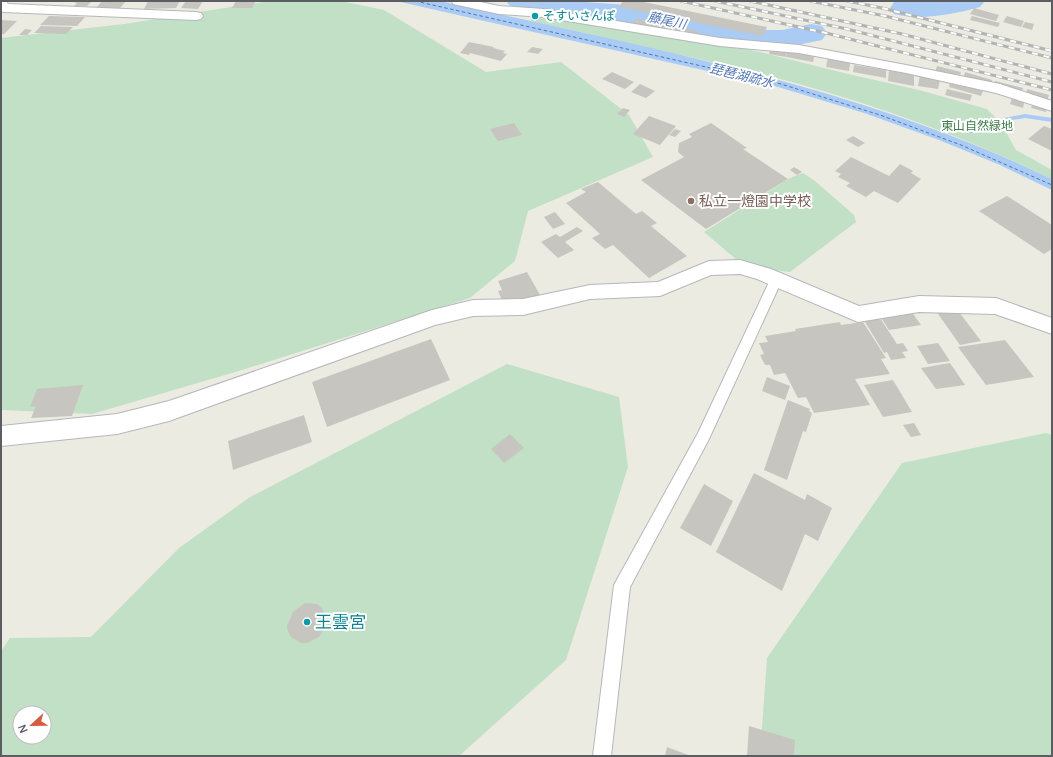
<svg xmlns="http://www.w3.org/2000/svg" width="1053" height="757" viewBox="0 0 1053 757" font-family="Manrope,'Noto Sans JP',sans-serif">
  <style>
    .green { fill: #c1e0c5; fill-rule: evenodd }
    .water { fill: #a9cbf4 }
    .lines { fill: none; stroke-linecap: round; stroke-linejoin: round }
    .stream { fill: #a9cbf4; fill-rule: evenodd }
    .river { fill: #a9cbf4; fill-rule: evenodd }
    .ferry { stroke: #5075b4; stroke-width: 1; stroke-dasharray: 3.5 2.5; stroke-linecap: butt }
    .building { fill: #c7c5bf }
    .service-casing { stroke: #b5b7bb; stroke-width: 2 }
    .minor-casing { stroke: #b5b7bb; stroke-width: 2 }
    .service { fill: #fff; fill-rule: evenodd }
    .minor { fill: #fff; fill-rule: evenodd }
    .rail-casing { stroke: #b2b3b3; stroke-width: 3 }
    .rail { stroke: #fff; stroke-width: 2; stroke-dasharray: 6; stroke-linecap: butt }
    .culture-dot { fill: #0f9aa8; stroke: #fff; stroke-width: 1.5 }
    .education-dot { fill: #8d6e63; stroke: #fff; stroke-width: 1.5 }
    .labels { text-anchor: middle; stroke-width: 4; stroke-linejoin: round; paint-order: stroke }
    .far-culture-label { font-size: 12px; fill: #0d838f; stroke: #fff; text-anchor: start }
    .far-park-label { font-size: 12px; fill: #3e7d48; stroke: #fff }
    .far-water-label { font-size: 13px; font-style: italic; fill: #5075b4; stroke: #fff }
    .education-label { font-size: 14px; fill: #785e54; stroke: #fff; text-anchor: start }
    .near-culture-label { font-size: 17px; fill: #0d838f; stroke: #fff; text-anchor: start }
  </style>
  <rect width="100%" height="100%" fill="#ecebe2"/>
  <path class="green" d="M 269,1 L 341,1 L 384,10 L 486,72 L 561,62 L 629,115 L 653,157 L 528,211 L 515,261 L 470,298 L 242,370 L 92,414 L 1,410 L 1,38 L 124,24 Z
    M 532,13 L 657,31 L 760,52 L 848,74 L 919,90 L 987,109 L 1001,123 L 1016,150 L 1052,170 L 1052,179 C 957,133 855,97 753,72 C 679,54 605,38 531,21 Z
    M 803,173 L 815,181 L 854,215 L 856,222 L 790,272 L 773,270 L 738,261 L 704,232 L 790,178 Z
    M 507,364 L 619,397 L 628,467 L 566,660 L 459,756 L 1,756 L 1,651 L 10,638 L 91,637 L 179,548 L 250,497 ZM 20,713 L 44,713 L 44,737 L 20,737 Z
    M 1046,433 L 1052,435 L 1052,756 L 760,756 L 767,658 L 902,463 Z"/>
  <path class="water" d="M 396,1 L 440,1 C 648,48 858,86 1052,179 L 1052,190 L 1000,165 L 939,140 L 864,113 L 778,87 Z"/>
  <g class="lines">
    <path class="stream" d="M 1025,114 L 1052,118 L 1052,122 L 1025,118 L 987,124 L 973,133 L 969,133 L 968,132 L 983,122 Z"/>
    <path class="river" d="M 506,1 L 570,1 L 642,6 L 754,30 L 782,30 L 811,24 L 822,26 L 827,33 L 822,40 L 782,48 L 754,48 L 642,24 L 576,20 L 511,7 Z
      M 897,1 L 985,1 L 980,7 C 955,14 920,21 894,14 L 890,8 L 894,2 Z"/>
    <path class="ferry" d="M 415,1 L 781,84 L 880,115 L 961,145 L 1052,185"/>
  </g>
  <path class="building" d="M 69,1 L 92,1 L 87,6 L 74,6 L 77,3 Z
    M 102,1 L 126,1 L 120,8 L 96,8 Z
    M 148,1 L 180,1 L 176,8 L 144,9 Z
    M 186,1 L 203,1 L 198,9 L 181,8 Z
    M 236,1 L 256,1 L 252,8 L 232,8 Z
    M 623,1 L 639,1 L 767,27 L 763,36 L 619,7 Z
    M 974,8 L 999,15 L 996,21 L 970,14 Z
    M 49,16 L 85,17 L 77,26 L 40,25 Z
    M 972,16 L 1000,23 L 998,27 L 970,20 Z
    M 1007,16 L 1024,21 L 1021,27 L 1003,22 Z
    M 635,19 L 670,24 L 668,29 L 633,24 Z
    M 1,20 L 17,21 L 4,34 L 1,34 Z
    M 1025,22 L 1034,24 L 1032,30 L 1022,27 Z
    M 673,25 L 699,32 L 698,34 L 671,29 Z
    M 41,26 L 73,27 L 66,34 L 34,33 Z
    M 25,29 L 32,30 L 27,35 L 19,35 Z
    M 469,42 L 494,47 L 493,48 L 505,51 L 503,53 L 507,54 L 501,61 L 470,53 L 469,55 L 460,53 Z
    M 532,47 L 543,49 L 538,54 L 527,52 Z
    M 771,47 L 787,50 L 786,57 L 769,54 Z
    M 788,50 L 815,54 L 813,62 L 786,57 Z
    M 828,57 L 850,63 L 849,71 L 826,67 Z
    M 854,65 L 886,70 L 886,78 L 853,72 Z
    M 937,66 L 961,72 L 960,75 L 955,74 L 954,77 L 935,72 Z
    M 889,70 L 914,75 L 914,86 L 888,81 Z
    M 612,72 L 634,82 L 625,89 L 602,79 Z
    M 965,72 L 992,80 L 991,85 L 963,79 Z
    M 920,75 L 940,80 L 938,89 L 918,86 Z
    M 995,81 L 1023,88 L 1022,91 L 994,87 Z
    M 950,82 L 983,91 L 981,96 L 949,87 Z
    M 640,84 L 655,91 L 646,98 L 631,92 Z
    M 947,89 L 972,95 L 970,101 L 945,95 Z
    M 1027,89 L 1049,95 L 1047,101 L 1026,95 Z
    M 1013,95 L 1025,98 L 1023,108 L 1010,104 Z
    M 1032,105 L 1047,108 L 1046,112 L 1031,108 Z
    M 623,108 L 630,110 L 624,117 L 617,114 Z
    M 649,116 L 676,126 L 660,145 L 633,134 Z
    M 514,123 L 522,135 L 498,141 L 490,129 Z
    M 711,123 L 747,148 L 743,149 L 788,179 L 706,229 L 641,180 L 684,157 L 678,152 L 679,143 L 692,137 L 689,134 Z
    M 1044,126 L 1052,129 L 1052,151 L 1028,139 Z
    M 675,129 L 681,131 L 675,137 L 669,135 Z
    M 853,136 L 865,143 L 858,147 L 846,140 Z
    M 851,157 L 889,176 L 900,164 L 913,171 L 911,173 L 921,179 L 898,203 L 874,191 L 866,197 L 846,186 L 850,183 L 838,177 L 841,174 L 835,171 Z
    M 794,167 L 802,172 L 797,175 L 790,170 Z
    M 598,182 L 636,214 L 642,211 L 657,223 L 651,226 L 687,256 L 649,278 L 613,245 L 605,249 L 592,238 L 600,234 L 566,203 L 586,192 L 581,189 Z
    M 1007,196 L 1052,225 L 1052,249 L 1044,254 L 979,211 Z
    M 555,212 L 565,224 L 553,229 L 544,217 Z
    M 577,227 L 583,231 L 565,242 L 574,250 L 558,258 L 541,242 L 556,234 L 560,237 Z
    M 527,272 L 540,295 L 510,304 L 507,299 L 502,300 L 498,291 L 502,290 L 498,281 Z
    M 956,308 L 981,341 L 960,345 L 936,311 Z
    M 911,311 L 921,325 L 889,330 L 880,316 Z
    M 878,315 L 897,344 L 903,343 L 908,351 L 902,352 L 906,358 L 891,360 L 887,352 L 884,353 L 862,317 Z
    M 840,322 L 841,325 L 863,322 L 886,358 L 881,359 L 890,374 L 855,379 L 870,405 L 814,413 L 806,397 L 798,398 L 785,373 L 774,375 L 770,365 L 765,365 L 760,355 L 764,354 L 759,343 L 768,342 L 765,336 L 796,331 L 795,329 Z
    M 431,339 L 450,380 L 327,427 L 312,382 Z
    M 1005,340 L 1034,377 L 986,385 L 958,347 Z
    M 938,343 L 950,361 L 928,364 L 917,346 Z
    M 950,363 L 965,385 L 936,389 L 921,368 Z
    M 767,377 L 790,386 L 785,400 L 762,391 Z
    M 893,380 L 912,412 L 883,417 L 864,385 Z
    M 83,385 L 72,416 L 31,418 L 36,406 L 30,407 L 37,389 Z
    M 788,400 L 810,409 L 809,411 L 812,413 L 806,432 L 803,431 L 787,480 L 764,470 Z
    M 304,415 L 312,442 L 233,470 L 228,441 Z
    M 914,423 L 921,435 L 911,437 L 903,425 Z
    M 510,434 L 524,448 L 504,463 L 491,449 Z
    M 754,473 L 805,500 L 807,494 L 832,508 L 818,541 L 805,534 L 782,591 L 716,552 Z
    M 704,484 L 733,501 L 711,546 L 680,528 Z
    M 305,603 L 317,604 L 322,608 L 326,619 L 326,625 L 319,637 L 307,643 L 301,643 L 291,637 L 288,632 L 287,626 L 293,612 Z
    M 749,726 L 795,740 L 794,756 L 747,756 Z
    M 667,747 L 691,756 L 665,756 Z"/>
  <g class="lines">
    <defs>
      <path id="service" d="M 776,276 L 780,277 L 782,280 L 708,441 L 630,587 L 611,756 L 593,756 L 614,585 L 698,433 L 770,280 L 772,277 Z"/>
      <path id="minor" d="M 1,1 L 6,1 L 8,4 L 196,12 L 201,13 L 203,16 L 201,19 L 196,20 L 3,12 L 1,11 Z
        M 452,1 L 476,1 L 499,6 L 543,9 L 720,38 L 799,45 L 906,65 L 1000,84 L 1052,101 L 1052,111 L 996,93 L 906,73 L 799,53 L 720,46 L 543,17 L 499,14 L 453,4 Z
        M 740,260 L 771,269 L 859,306 L 919,296 L 996,298 L 1052,318 L 1052,334 L 995,314 L 919,312 L 858,322 L 757,279 L 740,274 L 711,275 L 660,296 L 590,299 L 523,315 L 473,316 L 435,325 L 169,421 L 117,434 L 1,446 L 1,426 L 117,414 L 169,401 L 432,310 L 473,300 L 523,299 L 590,285 L 658,282 L 709,261 Z"/>
    </defs>
    <use href="#service" class="service-casing"/>
    <use href="#minor" class="minor-casing"/>
    <use href="#service" class="service"/>
    <use href="#minor" class="minor"/>
    <defs>
      <path id="rail" d="M 681,1 L 826,33 L 1052,90
        M 715,1 L 847,29 L 1052,82
        M 750,1 L 902,34 L 1052,74
        M 810,1 L 885,16 L 1052,58
        M 847,1 L 882,8 L 1052,51"/>
    </defs>
    <use href="#rail" class="rail-casing"/>
    <use href="#rail" class="rail"/>
  </g>
  <g class="culture-dot">
    <circle cx="535" cy="16" r="4"/>
    <circle cx="307" cy="622" r="4"/>
  </g>
  <circle class="education-dot" cx="691" cy="201" r="4"/>
  <g class="labels">
    <g class="far-culture-label">
      <text x="543" y="20">そすいさんぽ</text>
    </g>
    <g class="far-park-label">
      <text x="977" y="130">東山自然緑地</text>
    </g>
    <g class="far-water-label">
      <text transform="translate(667 20) rotate(12)" y="5">藤尾川</text>
      <text transform="translate(742 75) rotate(14)" y="5">琵琶湖疏水</text>
    </g>
    <g class="education-label">
      <text x="699" y="206">私立一燈園中学校</text>
    </g>
    <g class="near-culture-label">
      <text x="315" y="628">王雲宮</text>
    </g>
  </g>
  <rect width="1053" height="757" fill="none" stroke="#5b5d61" stroke-width="4"/>
  <g transform="translate(32 725) rotate(248)"><circle r="19" fill="#ffffff" stroke="#bdbec0"/>
  <path d="M0-3L7 15L0 10L-7 15Z" fill="#d45c40"/>
  <text y="-6" font-size="11" font-weight="bold" text-anchor="middle" fill="#5b5d61">N</text>
  </g>
</svg>
